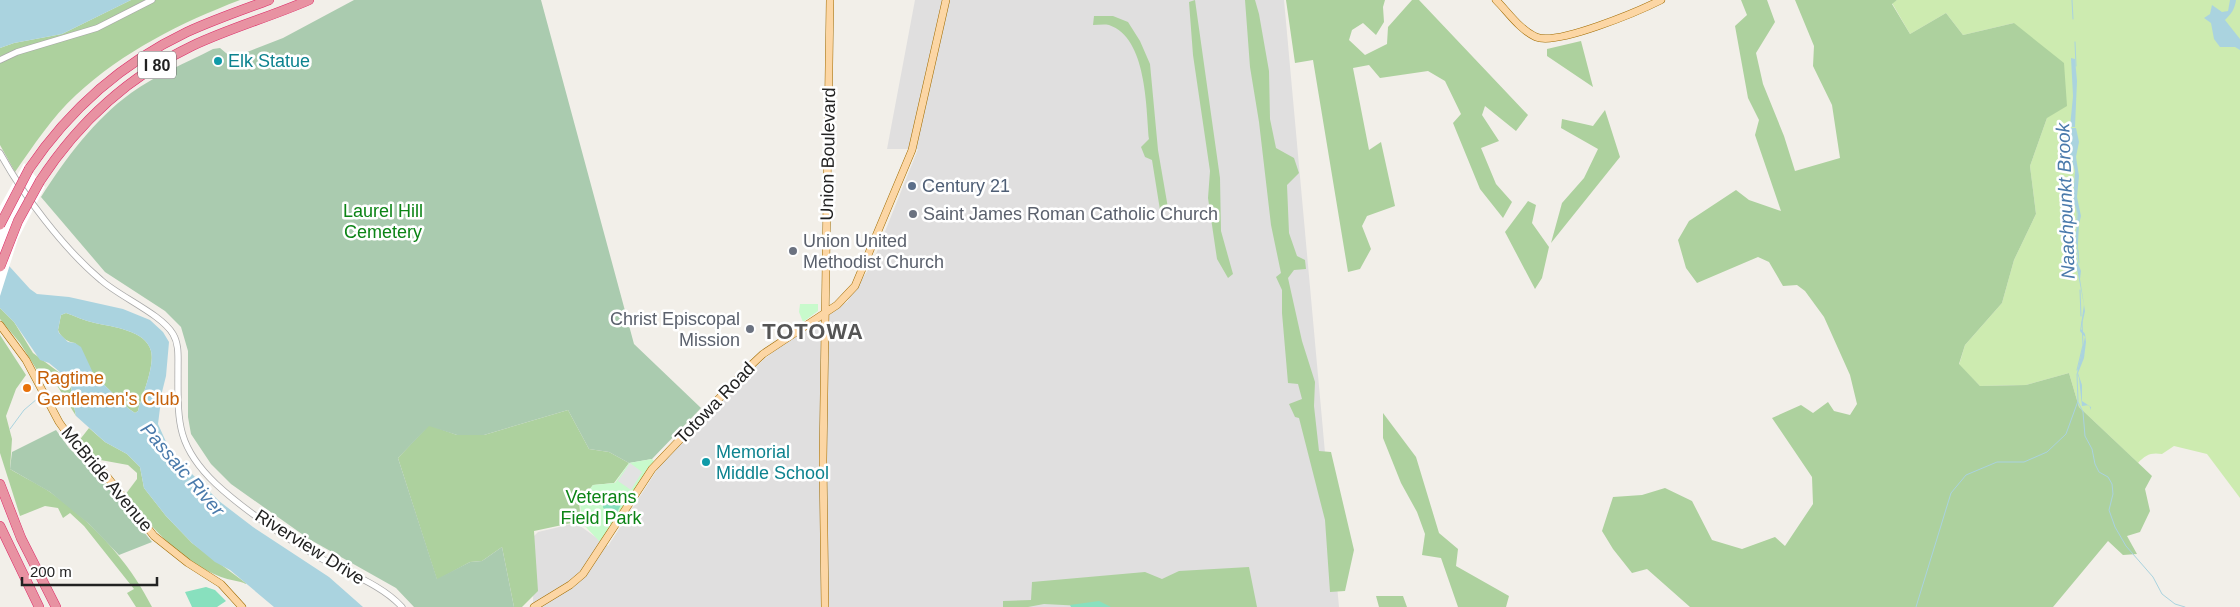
<svg xmlns="http://www.w3.org/2000/svg" width="2240" height="607" viewBox="0 0 2240 607" font-family="Helvetica,sans-serif">
  <style>
    .residential { fill: #e0dfdf }
    .grass { fill: #cdebb0 }
    .forest { fill: #add19e }
    .cemetery { fill: #aacbaf }
    .park { fill: #c8facc }
    .pitch { fill: #88e0be }
    .parking { fill: #e2e2e2 }
    .water { fill: #aad3df; fill-rule: evenodd }
    .pier { fill: #fff }
    .lines { fill: none; stroke-linecap: round; stroke-linejoin: round }
    .stream { stroke: #aad3df; stroke-width: 1 }
    .minor-casing { stroke: #a9a9a9; stroke-width: 7 }
    .major-casing { stroke: #a06b00; stroke-width: 8 }
    .highway-casing { stroke: #dc2a67; stroke-width: 10 }
    .minor { stroke: #fff; stroke-width: 5.5 }
    .major { stroke: #fcd6a4; stroke-width: 7 }
    .highway { stroke: #e892a2; stroke-width: 9 }
    .highway-bridge-casing { stroke: #dc2a67; stroke-width: 10; stroke-linecap: butt }
    .highway-bridge { stroke: #e892a2; stroke-width: 9 }
    .culture-dot { fill: #0f9aa8; stroke: #fff; stroke-width: 2 }
    .service-dot { fill: #5c6f8a; stroke: #fff; stroke-width: 2 }
    .worship-dot { fill: #6b7280; stroke: #fff; stroke-width: 2 }
    .food-dot { fill: #e8710a; stroke: #fff; stroke-width: 2 }
    .labels { text-anchor: middle; stroke-width: 5; stroke-linejoin: round; paint-order: stroke }
    .shield { fill: #fff; stroke: #646464; stroke-width: 1 }
    .shield-label { font-size: 16px; font-weight: bold; fill: #222 }
    .culture-label { font-size: 18px; fill: #0d838f; stroke: #fff; text-anchor: start }
    .street-label { font-size: 18px; fill: #222; stroke: #fff }
    .service-label { font-size: 18px; fill: #4e5e75; stroke: #fff; text-anchor: start }
    .park-label { font-size: 18px; fill: #0c8416; stroke: #fff }
    .worship-label { font-size: 18px; fill: #5b616d; stroke: #fff; text-anchor: start }
    .food-label { font-size: 18px; fill: #c56008; stroke: #fff; text-anchor: start }
    .water-label { font-size: 19px; font-style: italic; fill: #4a7aab; stroke: #fff }
    .district-label { font-size: 22px; font-weight: bold; letter-spacing: 1px; fill: #555; stroke: #fff }
  </style>
  <rect width="100%" height="100%" fill="#f2efe9"/>
  <path class="residential" d="M 915,0 L 1284,0 L 1339,607 L 533,607 L 534,536 L 538,532 L 576,523 L 608,546 L 666,456 L 754,368 L 810,321 L 847,302 L 872,264 L 918,149 L 887,149 Z"/>
  <path class="grass" d="M 1897,0 L 2240,0 L 2240,498 L 2207,454 L 2174,446 L 2162,454 C 2151,452 2145,455 2138,463 L 2079,407 L 2069,373 L 2026,385 L 1980,386 L 1959,365 L 1965,345 L 2002,303 L 2014,260 L 2036,214 L 2030,166 L 2047,118 L 2014,23 L 1963,35 L 1946,13 L 1910,34 L 1892,3 Z"/>
  <path class="forest" d="M 131,0 L 240,0 C 180,23 124,51 76,95 C 52,117 34,145 15,172 L 0,145 L 0,48 L 14,43 L 62,34 Z
    M 1195,0 L 1220,178 L 1221,231 L 1233,274 L 1228,278 L 1217,259 L 1208,198 L 1210,171 L 1193,55 L 1189,2 Z
    M 1245,0 L 1255,0 L 1259,14 L 1269,71 L 1270,119 L 1276,148 L 1294,158 L 1299,173 L 1287,185 L 1289,233 L 1297,256 L 1305,260 L 1306,269 L 1294,270 L 1288,278 L 1302,341 L 1315,382 L 1314,406 L 1319,451 L 1331,452 L 1354,550 L 1345,591 L 1330,592 L 1325,520 L 1299,418 L 1295,417 L 1289,404 L 1302,399 L 1298,384 L 1288,383 L 1282,313 L 1282,290 L 1276,277 L 1281,273 L 1271,225 L 1259,122 L 1250,67 Z
    M 1286,0 L 1385,0 L 1383,7 L 1384,22 L 1376,35 L 1363,23 L 1352,30 L 1349,40 L 1365,55 L 1387,44 L 1388,27 L 1412,0 L 1419,0 L 1528,115 L 1516,131 L 1485,106 L 1482,115 L 1499,141 L 1481,148 L 1496,184 L 1512,202 L 1503,218 L 1480,189 L 1453,123 L 1461,114 L 1445,81 L 1428,71 L 1380,78 L 1369,65 L 1353,68 L 1369,150 L 1381,142 L 1395,206 L 1367,216 L 1362,226 L 1371,249 L 1360,269 L 1348,272 L 1313,60 L 1295,63 Z
    M 1741,0 L 1767,0 L 1775,22 L 1756,53 L 1763,84 L 1784,136 L 1795,171 L 1840,158 L 1832,105 L 1813,66 L 1814,46 L 1795,0 L 1897,0 L 1892,4 L 1910,34 L 1946,13 L 1963,35 L 2014,23 L 2064,63 L 2067,106 L 2047,118 L 2030,166 L 2036,214 L 2014,260 L 2002,303 L 1965,345 L 1959,364 L 1980,386 L 2026,385 L 2069,373 L 2079,407 L 2152,476 L 2145,489 L 2150,511 L 2140,532 L 2127,536 L 2137,554 L 2123,555 L 2108,541 L 2053,607 L 1690,607 L 1647,569 L 1632,573 L 1613,549 L 1602,531 L 1613,497 L 1642,495 L 1665,488 L 1692,501 L 1712,540 L 1742,549 L 1775,537 L 1785,546 L 1813,504 L 1812,477 L 1772,418 L 1801,405 L 1813,413 L 1828,402 L 1834,411 L 1850,415 L 1857,404 L 1850,375 L 1824,317 L 1805,291 L 1797,285 L 1783,286 L 1769,262 L 1758,257 L 1697,283 L 1686,268 L 1678,240 L 1689,221 L 1736,190 L 1749,200 L 1781,211 L 1755,135 L 1759,120 L 1748,98 L 1735,26 L 1747,15 Z
    M 1094,16 L 1113,16 L 1128,22 L 1140,41 L 1150,64 L 1158,150 L 1168,208 L 1160,210 L 1152,160 L 1145,157 L 1141,147 L 1149,139 C 1146,107 1147,38 1109,25 C 1104,24 1098,25 1093,25 Z
    M 1581,41 L 1593,87 L 1547,56 L 1547,49 Z
    M 1605,110 L 1620,157 L 1551,243 L 1562,203 L 1584,178 L 1598,149 L 1561,128 L 1562,119 L 1593,126 Z
    M 1528,201 L 1536,205 L 1532,223 L 1549,247 L 1542,278 L 1535,289 L 1505,232 Z
    M 0,308 L 14,322 L 33,353 L 72,382 L 71,392 L 76,416 L 53,379 L 48,377 L 42,378 L 20,343 L 0,319 Z
    M 66,313 C 75,316 85,321 95,323 C 112,327 146,330 151,351 C 155,366 142,396 138,411 L 135,413 L 129,409 L 94,375 L 75,343 C 68,342 61,338 58,330 L 61,315 Z
    M 0,335 L 26,375 L 16,389 L 6,416 L 12,439 L 10,469 C 23,477 38,484 50,492 C 92,522 129,561 152,607 L 136,607 L 127,593 L 134,589 L 84,526 L 70,513 L 63,518 L 58,508 L 45,506 L 20,516 L 0,453 Z
    M 568,410 L 589,449 L 609,452 L 629,463 L 614,483 L 593,485 L 579,502 L 581,521 L 534,531 L 538,591 L 522,607 L 514,607 L 502,547 L 482,561 L 470,562 L 437,580 L 398,458 L 429,425 L 457,435 L 484,435 Z
    M 1383,413 L 1416,457 L 1439,533 L 1458,549 L 1456,566 L 1509,596 L 1506,607 L 1458,607 L 1441,558 L 1422,555 L 1425,534 L 1417,512 L 1401,483 L 1383,438 Z
    M 89,428 L 105,442 L 127,454 L 140,467 L 144,488 L 166,516 L 192,543 L 247,584 C 239,581 229,580 221,577 C 181,561 151,527 125,495 L 137,479 L 137,473 L 128,465 L 95,459 L 78,442 Z
    M 1249,567 L 1257,607 L 1102,607 L 1044,604 L 1028,607 L 1003,607 L 1003,601 L 1031,600 L 1032,582 L 1145,572 L 1162,579 L 1179,571 Z
    M 1403,596 L 1407,607 L 1379,607 L 1376,596 Z"/>
  <path class="cemetery" d="M 354,0 L 541,0 L 634,344 L 701,408 L 652,459 L 629,463 L 609,452 L 589,449 L 568,410 L 484,435 L 457,435 L 429,426 L 398,458 L 437,579 L 470,562 L 482,561 L 502,547 L 514,607 L 414,607 L 396,588 L 309,539 L 231,484 L 211,464 L 191,434 L 188,417 L 188,351 L 181,327 L 165,311 L 105,272 L 41,197 C 66,158 94,120 131,93 C 156,75 186,63 213,49 L 220,48 L 232,58 L 283,38 Z
    M 56,430 L 69,448 L 110,488 L 125,509 L 152,542 L 119,555 L 89,524 L 50,492 L 10,469 L 12,452 Z"/>
  <path class="park" d="M 800,304 L 818,304 L 818,311 L 803,322 L 799,312 Z
    M 652,459 L 655,462 L 602,544 L 582,523 L 580,502 L 593,485 L 615,483 L 629,463 Z"/>
  <path class="pitch" d="M 613,493 L 626,501 L 621,505 L 616,514 L 603,508 C 603,500 605,496 613,493 Z
    M 206,587 L 215,590 L 226,601 L 217,607 L 192,607 L 185,592 Z
    M 1099,601 L 1111,607 L 1071,607 L 1070,605 Z"/>
  <path class="parking" d="M 630,463 L 642,472 L 631,490 L 618,481 Z"/>
  <path class="water" d="M 0,0 L 131,0 L 62,34 L 14,43 L 0,48 Z
    M 2230,0 L 2236,0 C 2235,9 2231,14 2225,20 L 2240,39 L 2240,50 L 2235,47 L 2220,47 L 2214,39 L 2211,23 L 2204,18 L 2210,14 L 2212,5 L 2222,12 L 2228,11 Z
    M 2071,58 L 2075,59 L 2077,81 L 2075,127 L 2070,127 L 2073,96 Z
    M 2070,128 L 2076,128 L 2079,142 L 2076,157 L 2079,176 L 2077,197 L 2081,216 L 2079,224 L 2077,261 L 2081,271 L 2080,279 L 2085,311 L 2081,329 L 2085,334 L 2086,342 L 2084,358 L 2078,373 L 2082,385 L 2082,401 L 2091,407 L 2091,410 L 2089,405 L 2082,406 L 2079,378 L 2077,373 L 2085,337 L 2080,331 L 2084,305 L 2076,264 L 2077,245 L 2075,242 L 2078,214 L 2074,203 C 2070,205 2067,202 2063,205 L 2065,203 L 2072,203 L 2073,201 L 2075,171 L 2069,151 Z
    M 0,256 L 30,289 L 37,294 L 69,297 L 123,309 L 150,320 L 163,332 L 169,342 L 166,376 L 162,392 L 158,424 L 171,453 L 219,501 L 253,527 L 329,577 L 363,607 L 274,607 L 230,570 L 215,562 L 192,543 L 166,516 L 144,488 L 140,467 L 127,454 L 105,442 L 76,416 L 71,392 L 72,382 L 49,363 L 40,360 L 14,322 L 0,308 ZM 66,313 C 75,316 85,321 95,323 C 112,327 146,330 151,351 C 155,366 142,396 138,411 L 135,413 L 129,409 L 94,375 L 81,347 L 75,343 L 68,342 L 59,333 L 58,330 L 61,315 Z"/>
  <path class="pier" d="M 24,163 L 45,187 L 18,239 L 0,296 L 0,206 Z"/>
  <g class="lines">
    <path class="stream" d="M 2072,0 L 2073,19
      M 2075,42 L 2076,66
      M 2077,210 L 2077,223
      M 2078,250 L 2079,263
      M 2080,290 L 2081,316
      M 2077,370 L 2083,345 L 2082,322
      M 60,385 L 68,378
      M 2078,402 L 2083,412 L 2085,436 L 2092,449 L 2095,464 L 2099,472 L 2108,477 L 2112,484 L 2113,494 L 2109,510 L 2115,527 L 2126,546 L 2153,577 L 2162,594 L 2175,604 L 2185,607
      M 10,429 L 24,410 L 37,399
      M 1916,607 L 1951,493 L 1966,475 L 1997,462 L 2024,462 L 2047,452 L 2066,434 L 2078,401 L 2077,374"/>
    <defs>
      <path id="minor" d="M 0,60 L 17,52 L 97,28 L 152,0
        M 0,153 C 23,195 64,249 101,280 C 120,297 161,314 173,334 C 179,344 178,356 178,367 C 178,420 175,445 216,484 C 244,510 291,542 324,560 C 350,574 382,585 402,607"/>
      <path id="major" d="M 1496,0 C 1508,12 1520,30 1536,37 C 1557,46 1639,11 1661,0
        M 0,325 L 26,360 L 59,422 L 76,446 L 105,474 L 154,536 L 188,563 L 221,584 L 242,607
        M 534,607 L 570,585 L 583,574 L 652,469 L 747,369 L 763,354 L 837,305 L 855,286 L 912,150 L 946,0
        M 825,607 L 823,460 L 830,0"/>
      <path id="highway" d="M 29,169 C 69,110 122,63 187,32 C 213,20 242,10 269,0
        M 40,181 C 78,123 129,76 192,46 C 230,28 270,17 309,0
        M 0,484 L 21,538 L 56,607
        M 0,526 L 39,607"/>
    </defs>
    <use href="#minor" class="minor-casing"/>
    <use href="#major" class="major-casing"/>
    <use href="#highway" class="highway-casing"/>
    <use href="#minor" class="minor"/>
    <use href="#major" class="major"/>
    <use href="#highway" class="highway"/>
    <defs>
      <path id="highway-bridge" d="M 0,225 L 29,169
        M 0,267 L 18,221 L 40,181"/>
    </defs>
    <use href="#highway-bridge" class="highway-bridge-casing"/>
    <use href="#highway-bridge" class="highway-bridge"/>
  </g>
  <g class="culture-dot">
    <circle cx="218" cy="61" r="5"/>
    <circle cx="706" cy="462" r="5"/>
  </g>
  <circle class="service-dot" cx="912" cy="186" r="5"/>
  <g class="worship-dot">
    <circle cx="913" cy="214" r="5"/>
    <circle cx="793" cy="251" r="5"/>
    <circle cx="750" cy="329" r="5"/>
  </g>
  <circle class="food-dot" cx="27" cy="388" r="5"/>
  <g class="labels">
    <rect class="shield" x="138" y="51.5" width="38" height="27" rx="4"/>
    <g class="shield-label">
      <text x="157" y="71">I 80</text>
    </g>
    <g class="culture-label">
      <text x="228" y="67">Elk Statue</text>
      <text x="716" y="458">Memorial<tspan x="716" dy="21">Middle School</tspan></text>
    </g>
    <g class="street-label">
      <text transform="translate(828 154) rotate(-89)" y="6">Union Boulevard</text>
      <text transform="translate(715 403) rotate(-46)" y="6">Totowa Road</text>
      <text transform="translate(107 479) rotate(50)" y="6">McBride Avenue</text>
      <text transform="translate(310 547) rotate(32)" y="6">Riverview Drive</text>
    </g>
    <g class="service-label">
      <text x="922" y="192">Century 21</text>
    </g>
    <g class="park-label">
      <text x="383" y="217">Laurel Hill<tspan x="383" dy="21">Cemetery</tspan></text>
      <text x="601" y="503">Veterans<tspan x="601" dy="21">Field Park</tspan></text>
    </g>
    <g class="worship-label">
      <text x="923" y="220">Saint James Roman Catholic Church</text>
      <text x="803" y="247">Union United<tspan x="803" dy="21">Methodist Church</tspan></text>
      <text x="740" y="325" text-anchor="end">Christ Episcopal<tspan x="740" dy="21">Mission</tspan></text>
    </g>
    <g class="food-label">
      <text x="37" y="384">Ragtime<tspan x="37" dy="21">Gentlemen's Club</tspan></text>
    </g>
    <g class="water-label">
      <text transform="translate(2065 201) rotate(-92)" y="7">Naachpunkt Brook</text>
      <text transform="translate(183 469) rotate(49)" y="7">Passaic River</text>
    </g>
    <g class="district-label">
      <text x="813" y="339">TOTOWA</text>
    </g>
  </g>
  <path d="M22 577v8h135v-8" fill="none" stroke="#222222" stroke-width="2.5"/>
  <text x="30" y="577" font-size="15" fill="#222222" stroke="#ffffff" stroke-width="4" paint-order="stroke">200 m</text>
</svg>
